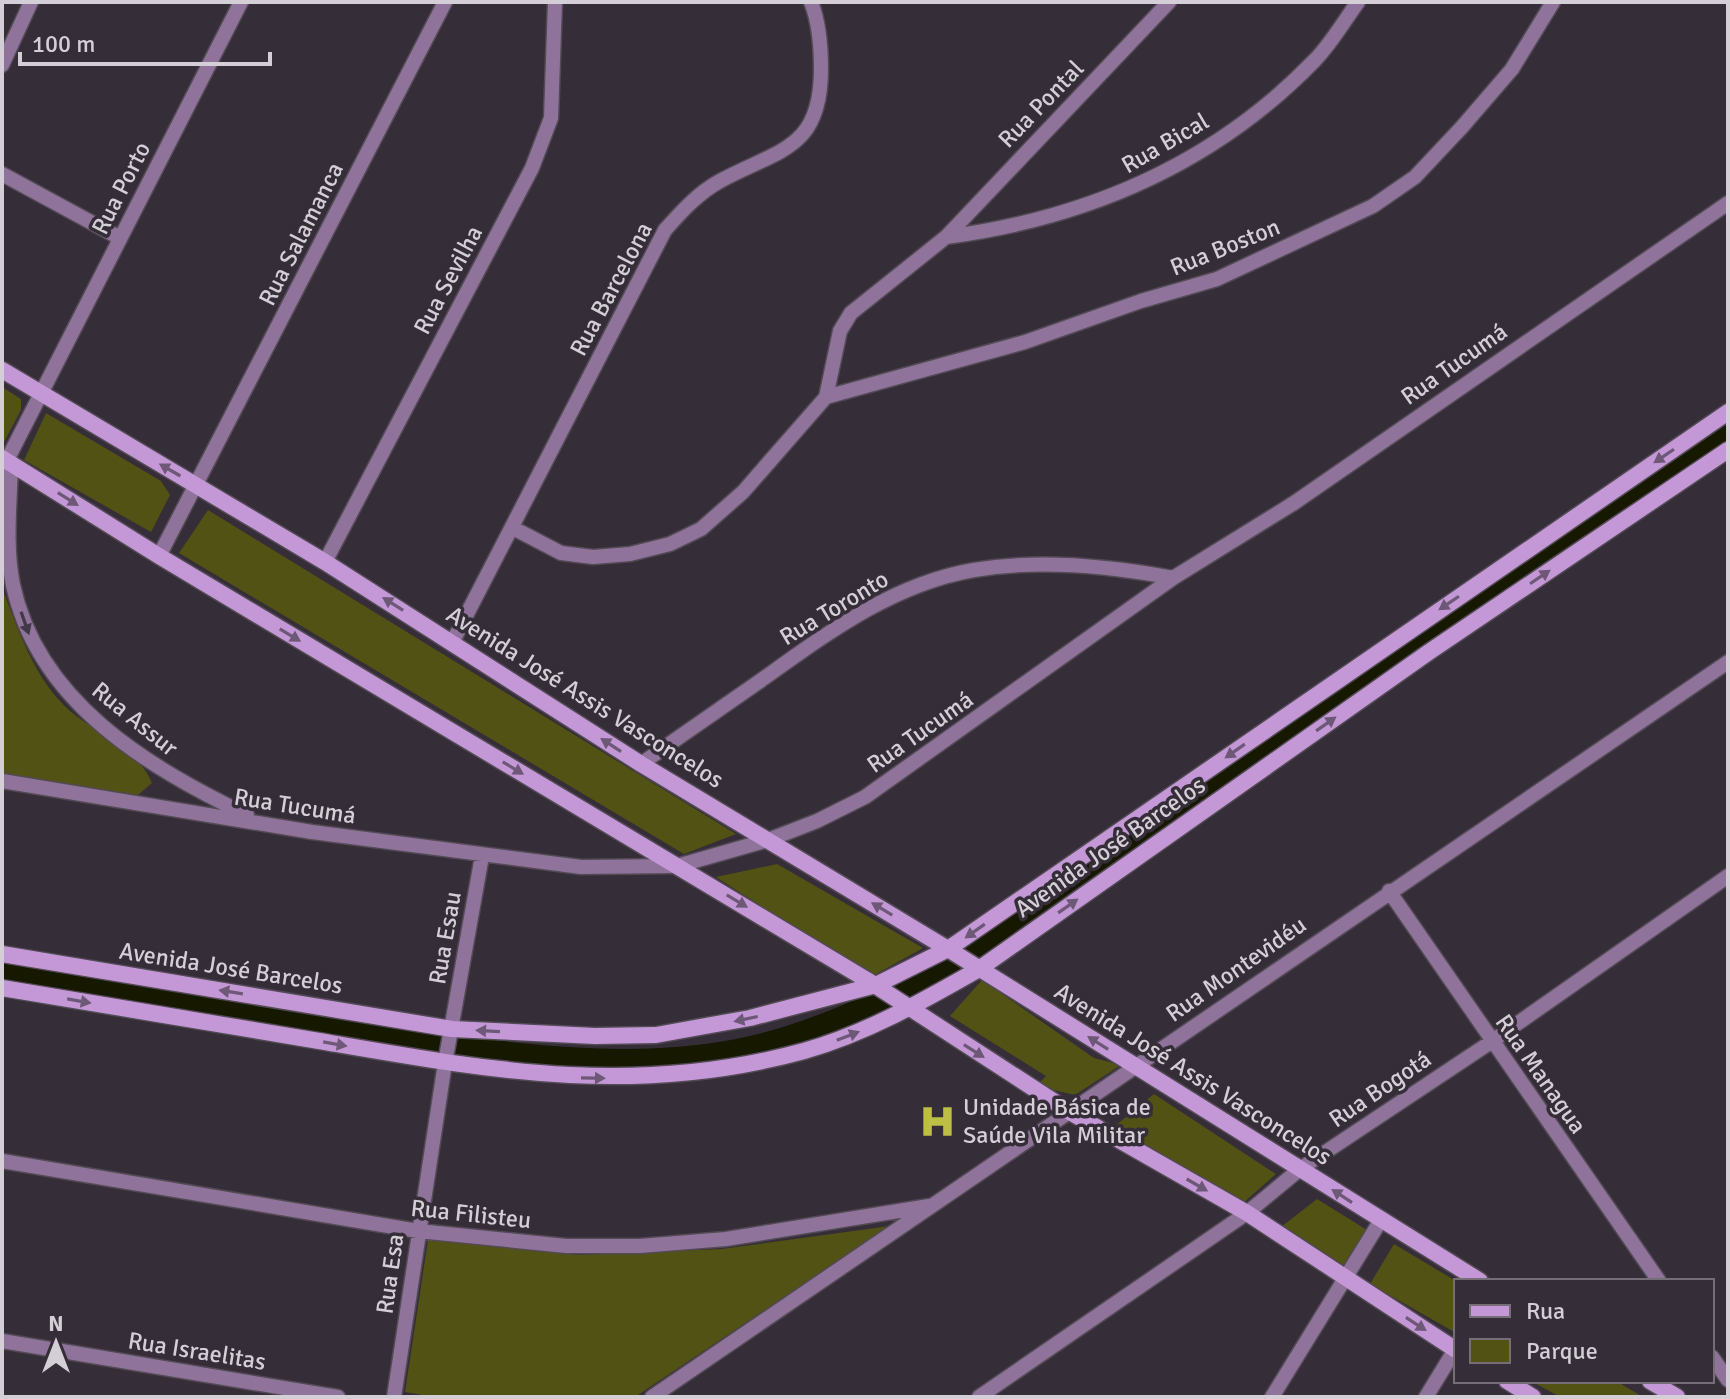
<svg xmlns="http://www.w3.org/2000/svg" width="1730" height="1399" viewBox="0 0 1730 1399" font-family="Signika,sans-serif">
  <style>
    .green { fill: #515213 }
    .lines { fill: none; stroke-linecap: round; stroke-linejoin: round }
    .river { stroke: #171800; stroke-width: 30 }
    .street-casing { stroke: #524a54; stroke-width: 17 }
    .secondary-casing { stroke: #524a54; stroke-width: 19 }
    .street { stroke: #8f739a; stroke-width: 14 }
    .secondary { stroke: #c498d6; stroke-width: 16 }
    .oneway { fill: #6e5877 }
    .oneway2 { fill: #423847 }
    .labels { text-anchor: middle; stroke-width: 7; stroke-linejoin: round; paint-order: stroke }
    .street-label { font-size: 24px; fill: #d4cfd6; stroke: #352d38 }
    .poi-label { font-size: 24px; fill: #d4cfd6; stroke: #352d38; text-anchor: start }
  </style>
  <rect width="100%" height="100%" fill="#352d38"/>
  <path class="green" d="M 2,387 L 21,399 L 21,410 L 3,444 Z
    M 46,413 L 161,481 L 170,495 L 151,532 L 24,460 Z
    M 208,510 L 736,834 L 684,854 L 179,553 Z
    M 2,588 C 19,631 34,679 70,711 C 97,734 138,749 152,783 L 138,795 L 2,774 Z
    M 777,864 L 923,948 L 871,977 L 716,877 Z
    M 982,980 L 1094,1058 L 1121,1065 L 1075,1095 L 1036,1086 L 1046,1076 L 950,1016 Z
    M 1154,1094 L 1276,1174 L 1242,1204 L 1115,1126 Z
    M 1317,1199 L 1367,1230 L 1347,1267 L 1281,1227 Z
    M 890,1226 L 635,1397 L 434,1397 L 405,1392 L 428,1240 L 579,1255 L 722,1249 Z
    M 1394,1244 L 1456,1281 L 1456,1333 L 1370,1284 Z
    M 1531,1381 L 1616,1381 L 1643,1397 L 1560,1397 Z"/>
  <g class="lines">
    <path class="river" d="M 1434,637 L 1728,435
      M 2,976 C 108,993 213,1011 319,1028 C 459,1051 625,1084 764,1048 C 826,1032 893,1001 949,973 L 1415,651"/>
    <defs>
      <path id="street" d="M 2,65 L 31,2
        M 2,174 L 120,238
        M 946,237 C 1088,218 1213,165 1314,61 C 1331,44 1344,21 1358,2
        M 826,397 L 1025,342 L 1141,301 L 1217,279 L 1373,206 L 1415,177 L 1462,127 L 1512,69 L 1553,2
        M 11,463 C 10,503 5,546 13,585 C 38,702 148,767 247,815
        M 2,470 L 241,2
        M 513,528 L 561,553 L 593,557 L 630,554 L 670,544 L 701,529 L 743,492 L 826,397 L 840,331 L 851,313 L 946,237 L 1169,2
        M 159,556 L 445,2
        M 325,562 L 532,168 L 551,118 L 555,2
        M 453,641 L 665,230 C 681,212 698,193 720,181 C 779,149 821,150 821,69 C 821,47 819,22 811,2
        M 641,764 C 680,736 720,709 760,681 C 826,634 892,584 974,570 C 1039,559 1109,566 1173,578
        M 2,781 L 312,832 L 581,867 L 677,866 L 768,840 L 817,821 L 865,797 L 1173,578 L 1294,503 L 1728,203
        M 1389,891 L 1659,1281
        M 2,1161 L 418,1231 L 566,1246 L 640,1246 L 726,1239 L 929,1206
        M 2,1341 L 338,1397
        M 1712,1357 L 1728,1380
        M 394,1397 L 445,1063 L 482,856
        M 652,1397 L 1728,662
        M 979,1397 L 1247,1213 L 1300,1169 L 1491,1042 L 1728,876
        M 1272,1397 L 1381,1220
        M 1426,1397 L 1456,1348"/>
      <path id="secondary" d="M 2,370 L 325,562 L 641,764 L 948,949 L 1480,1281
        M 2,458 L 159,556 L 867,980 L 1070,1112 L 1247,1213 L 1456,1350
        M 2,954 L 452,1029 L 595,1036 L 656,1035 L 750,1018 L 876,985 L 948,949 L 1728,412
        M 2,988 C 108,1006 213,1023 319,1041 C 488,1070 634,1098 804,1051 C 867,1033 923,1001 979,969 L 1429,652 L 1728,450
        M 1507,1381 L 1533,1397
        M 1650,1381 L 1677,1397"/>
    </defs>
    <use href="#street" class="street-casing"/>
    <use href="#secondary" class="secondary-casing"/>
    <use href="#street" class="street"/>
    <use href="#secondary" class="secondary"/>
  </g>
  <defs><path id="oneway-solid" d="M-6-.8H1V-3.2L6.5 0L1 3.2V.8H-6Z" transform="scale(2)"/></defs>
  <g class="oneway">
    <use href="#oneway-solid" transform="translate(1664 456) rotate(146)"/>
    <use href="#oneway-solid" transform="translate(170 470) rotate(-150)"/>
    <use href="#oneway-solid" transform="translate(68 499) rotate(32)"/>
    <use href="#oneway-solid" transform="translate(1540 577) rotate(-34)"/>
    <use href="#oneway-solid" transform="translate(1449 603) rotate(146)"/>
    <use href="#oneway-solid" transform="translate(393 604) rotate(-148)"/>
    <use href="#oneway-solid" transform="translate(290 635) rotate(31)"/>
    <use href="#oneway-solid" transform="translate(1326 724) rotate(-35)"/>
    <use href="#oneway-solid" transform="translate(611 745) rotate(-147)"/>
    <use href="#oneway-solid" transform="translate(1235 751) rotate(145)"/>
    <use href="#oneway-solid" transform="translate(513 768) rotate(31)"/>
    <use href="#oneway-solid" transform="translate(737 901) rotate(31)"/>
    <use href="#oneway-solid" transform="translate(1068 906) rotate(-35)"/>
    <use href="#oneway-solid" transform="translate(882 909) rotate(-149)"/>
    <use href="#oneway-solid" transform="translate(975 931) rotate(145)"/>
    <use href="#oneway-solid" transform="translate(231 992) rotate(-171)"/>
    <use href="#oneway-solid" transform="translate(79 1001) rotate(10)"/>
    <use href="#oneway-solid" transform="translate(746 1019) rotate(168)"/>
    <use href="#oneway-solid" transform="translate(488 1031) rotate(-177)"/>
    <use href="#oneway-solid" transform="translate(848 1036) rotate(-21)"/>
    <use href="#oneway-solid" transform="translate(1098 1043) rotate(-148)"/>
    <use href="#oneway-solid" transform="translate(335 1044) rotate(10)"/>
    <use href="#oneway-solid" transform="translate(974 1051) rotate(32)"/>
    <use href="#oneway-solid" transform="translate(593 1078) rotate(1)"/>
    <use href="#oneway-solid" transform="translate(1197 1185) rotate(30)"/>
    <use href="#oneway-solid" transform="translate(1342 1196) rotate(-147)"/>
    <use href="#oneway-solid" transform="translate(1416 1324) rotate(33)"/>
  </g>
  <use class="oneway2" href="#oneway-solid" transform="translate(25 623) rotate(71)"/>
  <defs>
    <symbol id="hospital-bare" viewBox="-9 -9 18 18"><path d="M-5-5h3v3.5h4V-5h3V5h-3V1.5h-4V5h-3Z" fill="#bcbf43" stroke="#352d38" stroke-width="2.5" paint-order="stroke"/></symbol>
  </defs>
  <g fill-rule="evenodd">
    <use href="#hospital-bare" x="912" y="1096" width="51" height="51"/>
  </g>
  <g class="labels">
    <g class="street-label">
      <text transform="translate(1041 104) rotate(-46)" y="8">Rua Pontal</text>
      <text transform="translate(1165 143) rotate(-30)" y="8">Rua Bical</text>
      <text transform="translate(121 188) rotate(-63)" y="8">Rua Porto</text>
      <text transform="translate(301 234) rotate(-63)" y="8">Rua Salamanca</text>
      <text transform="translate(1225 247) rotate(-22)" y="8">Rua Boston</text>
      <text transform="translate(448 280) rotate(-62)" y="8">Rua Sevilha</text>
      <text transform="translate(611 289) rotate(-62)" y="8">Rua Barcelona</text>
      <text transform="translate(1454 364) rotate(-35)" y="8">Rua Tucumá</text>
      <text transform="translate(834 608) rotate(-31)" y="8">Rua Toronto</text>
      <text transform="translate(585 697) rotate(32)" y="8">Avenida José Assis Vasconcelos</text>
      <text transform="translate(135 719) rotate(39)" y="8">Rua Assur</text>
      <text transform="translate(920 732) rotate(-35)" y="8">Rua Tucumá</text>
      <text transform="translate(295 806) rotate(9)" y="8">Rua Tucumá</text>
      <text transform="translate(1110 847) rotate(-35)" y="8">Avenida José Barcelos</text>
      <text transform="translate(445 938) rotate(-80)" y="8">Rua Esau</text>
      <text transform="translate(231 968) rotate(9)" y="8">Avenida José Barcelos</text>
      <text transform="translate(1236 969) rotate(-35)" y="8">Rua Montevidéu</text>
      <text transform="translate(1193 1074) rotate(32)" y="8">Avenida José Assis Vasconcelos</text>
      <text transform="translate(1541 1074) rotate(55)" y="8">Rua Managua</text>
      <text transform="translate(1380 1089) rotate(-34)" y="8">Rua Bogotá</text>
      <text transform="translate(471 1214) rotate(6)" y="8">Rua Filisteu</text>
      <text transform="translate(390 1274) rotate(-82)" y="8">Rua Esa</text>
      <text transform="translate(197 1351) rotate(9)" y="8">Rua Israelitas</text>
    </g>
    <g class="poi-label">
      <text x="963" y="1115">Unidade Básica de<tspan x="963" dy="28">Saúde Vila Militar</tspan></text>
    </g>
  </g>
  <rect width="1730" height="1399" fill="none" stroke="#d4cfd6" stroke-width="8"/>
  <rect x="1454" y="1279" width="260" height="104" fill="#352d38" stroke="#756e77" stroke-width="2"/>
  <rect x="1470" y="1305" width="40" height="12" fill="#c498d6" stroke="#756e77" stroke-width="2"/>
  <text x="1526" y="1319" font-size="24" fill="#d4cfd6">Rua</text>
  <rect x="1470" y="1339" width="40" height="24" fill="#515213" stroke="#756e77" stroke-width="2"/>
  <text x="1526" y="1359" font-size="24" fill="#d4cfd6">Parque</text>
  <g transform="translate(56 1343)" stroke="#352d38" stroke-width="6" paint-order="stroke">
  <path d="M0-6L14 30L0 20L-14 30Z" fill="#d4cfd6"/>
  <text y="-12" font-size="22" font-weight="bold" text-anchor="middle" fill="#d4cfd6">N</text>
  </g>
  <path d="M20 52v12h250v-12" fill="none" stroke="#d4cfd6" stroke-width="4"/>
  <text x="32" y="52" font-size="24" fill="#d4cfd6" stroke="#352d38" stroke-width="6" paint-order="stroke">100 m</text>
</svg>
